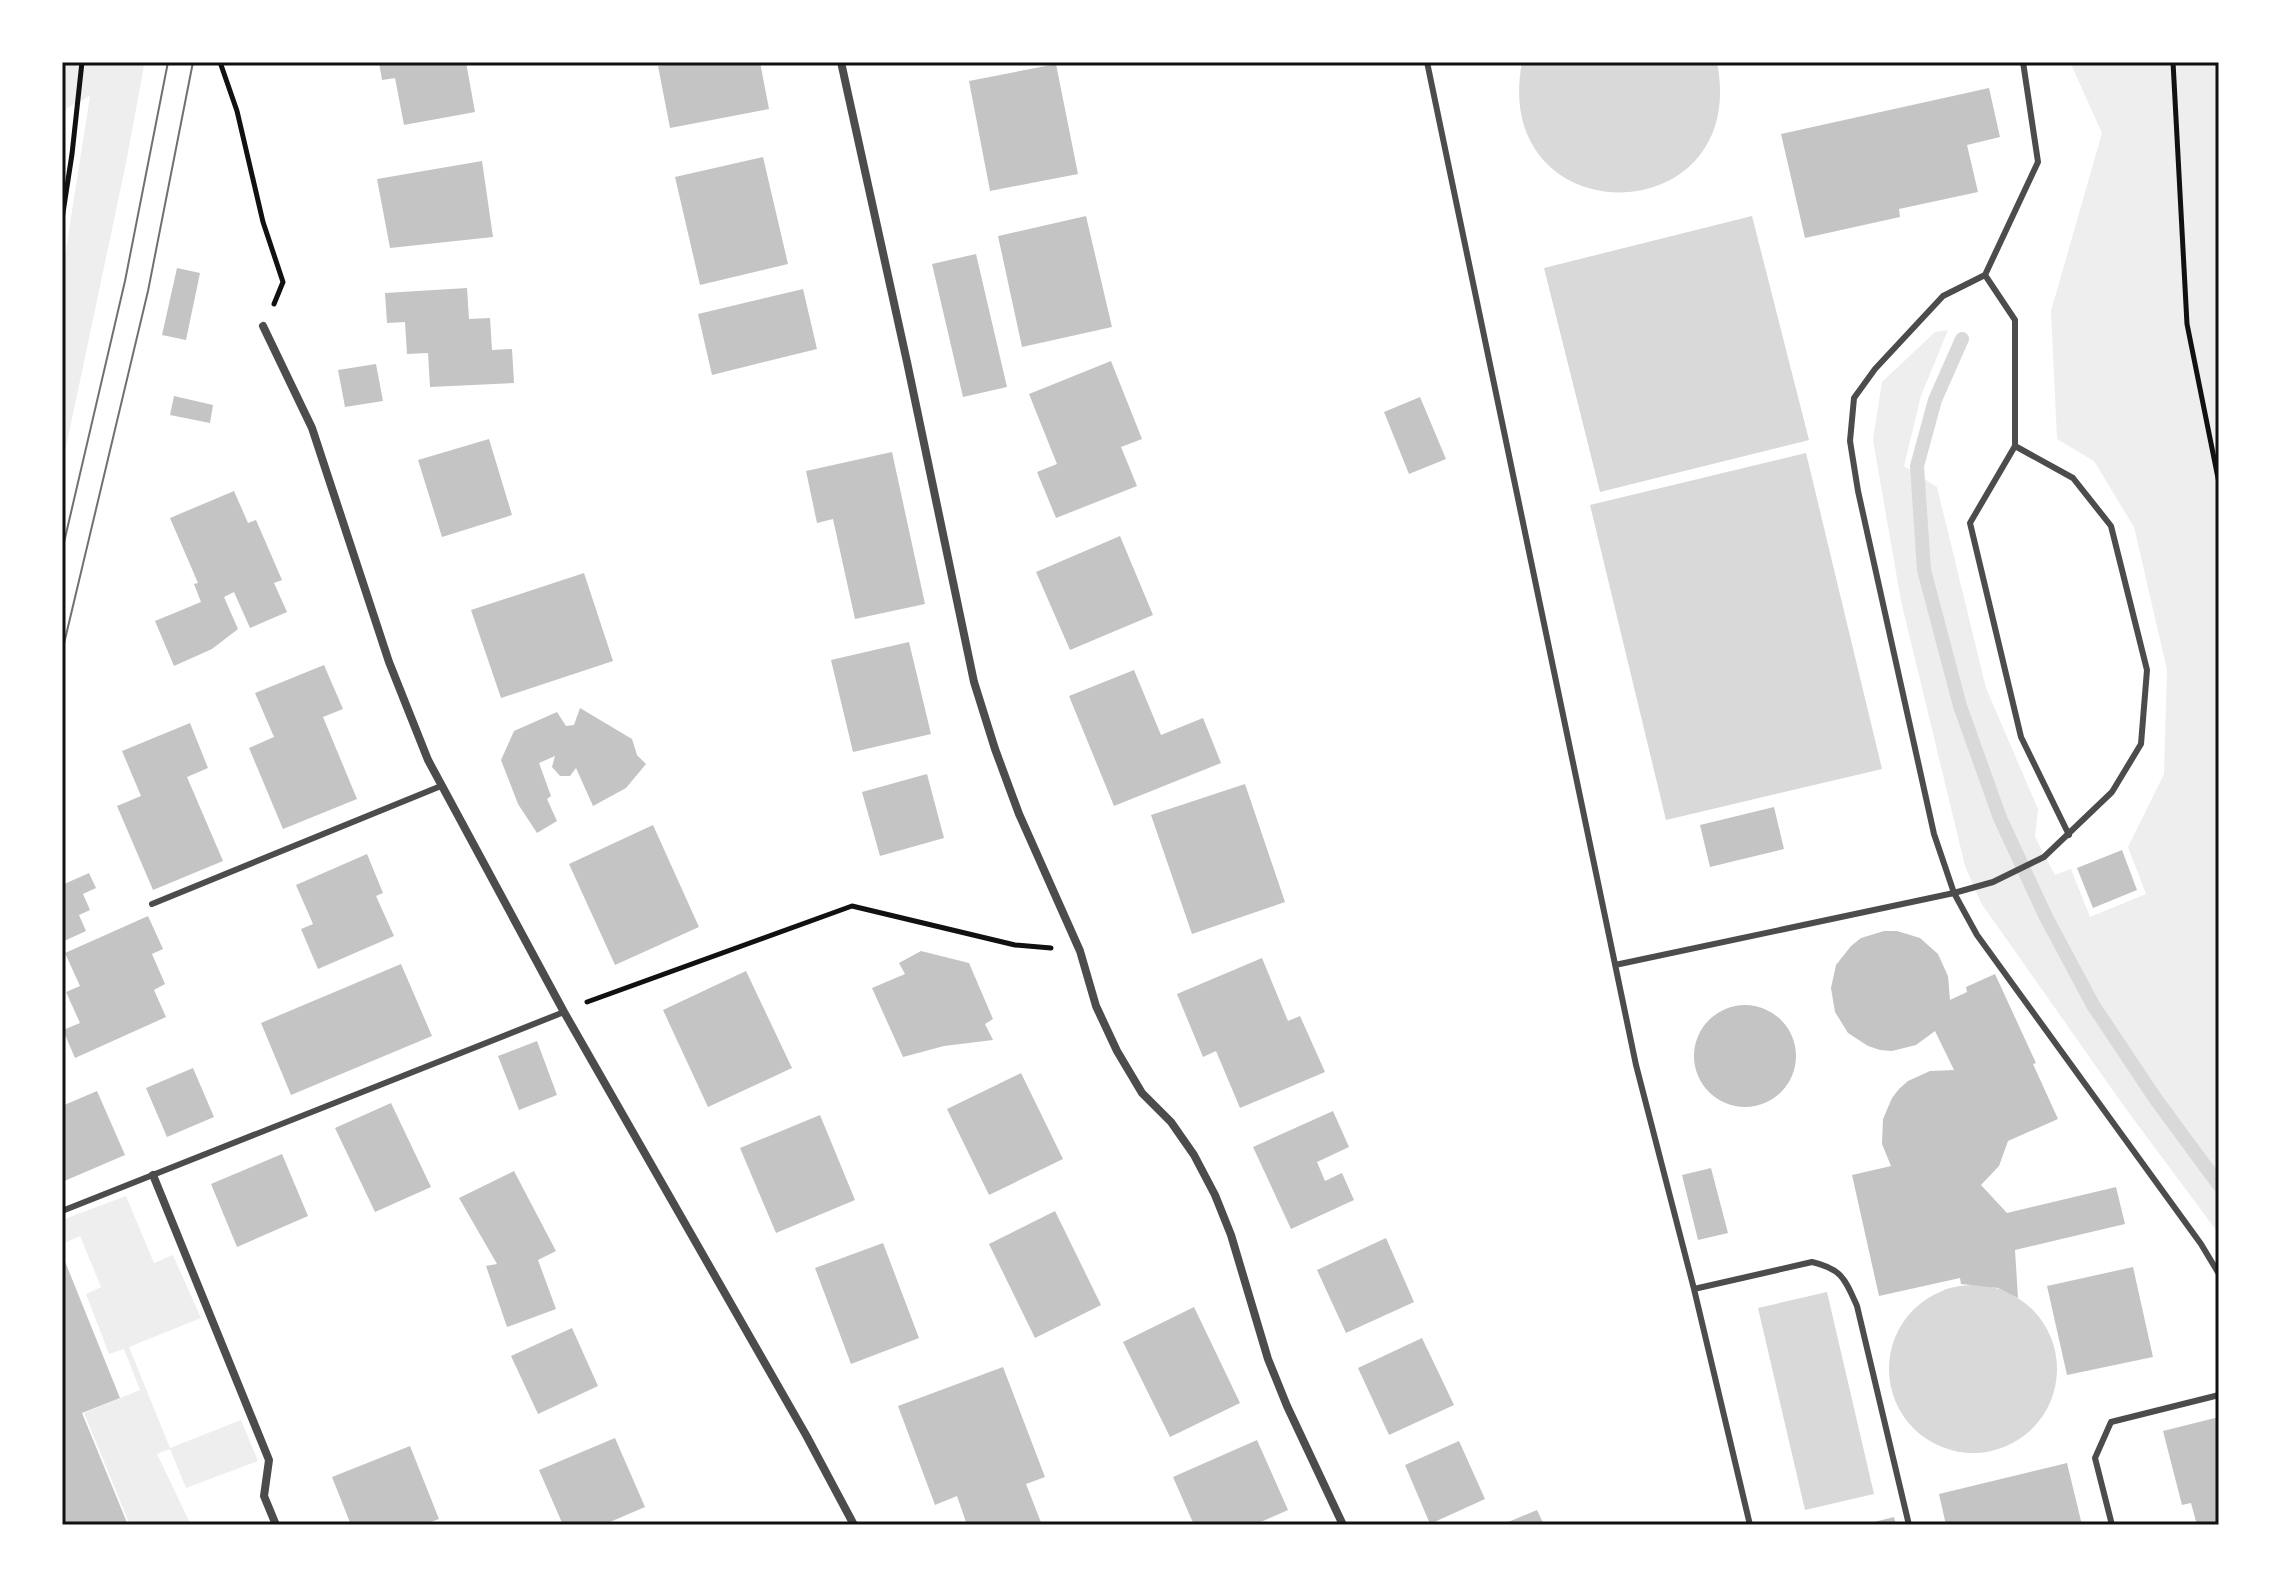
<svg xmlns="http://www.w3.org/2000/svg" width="2281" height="1587" viewBox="0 0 2281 1587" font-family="Jost,sans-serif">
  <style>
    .green { fill: #eee }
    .water { fill: #d9d9d9 }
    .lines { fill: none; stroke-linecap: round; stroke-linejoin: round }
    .stream { stroke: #d9d9d9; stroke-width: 14 }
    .building { fill: #c4c4c4 }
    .path { stroke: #111; stroke-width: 5 }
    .service { stroke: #4c4c4c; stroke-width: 6 }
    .minor { stroke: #4c4c4c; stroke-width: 8 }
    .tram { stroke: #707070; stroke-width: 2 }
    .neatline { fill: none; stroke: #111; stroke-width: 3 }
  </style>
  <rect width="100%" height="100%" fill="#fff"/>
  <path class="green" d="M 62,62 L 150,62 L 144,66 L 126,163 L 62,466 L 62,275 L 90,96 L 67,108 L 62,125 Z
    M 2070,62 L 2219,62 L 2219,1234 L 2126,1109 L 1981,903 L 1965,866 L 1901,601 L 1873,440 L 1882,382 L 1935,332 L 1948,330 L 1921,396 L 1904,466 L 1937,487 L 1986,688 L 2038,809 L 2035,837 L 2055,875 L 2071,869 L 2090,917 L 2146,894 L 2128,847 L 2164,774 L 2167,670 L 2134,527 L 2094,461 L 2057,439 L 2051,311 L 2102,133 Z
    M 126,1196 L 154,1263 L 173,1255 L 201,1318 L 129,1347 L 170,1448 L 241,1420 L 258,1461 L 186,1488 L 170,1449 L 157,1454 L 191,1525 L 130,1525 L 84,1413 L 140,1390 L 124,1349 L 109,1354 L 86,1294 L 101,1287 L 80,1236 L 62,1244 L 62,1220 Z"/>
  <path class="water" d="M 1522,62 L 1717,62 C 1751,235 1489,237 1522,62 Z
    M 1752,216 L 1809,440 L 1600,492 L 1544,268 Z
    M 1806,453 L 1882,769 L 1666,820 L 1590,505 Z
    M1889 1369a84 84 0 1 1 168 0a84 84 0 1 1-168 0Z
    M 1827,1292 L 1874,1494 L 1805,1510 L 1758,1308 Z"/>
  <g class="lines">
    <path class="stream" d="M 1962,339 L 1935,400 L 1917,466 L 1924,570 L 1960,706 L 2000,818 L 2046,917 L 2093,1005 L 2155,1098 L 2219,1185"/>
  </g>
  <path class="building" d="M 379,62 L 466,62 L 475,112 L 404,125 L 395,78 L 382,80 Z
    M 679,62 L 760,62 L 769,109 L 670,128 L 658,66 Z
    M 1056,64 L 1078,174 L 990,191 L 969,81 Z
    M 1989,88 L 2000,137 L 1967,145 L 1978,192 L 1899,209 L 1900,217 L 1805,238 L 1781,134 Z
    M 763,157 L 788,264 L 700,285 L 675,177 Z
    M 482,161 L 493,237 L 390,248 L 377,179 Z
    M 1086,216 L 1112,327 L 1022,347 L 998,236 Z
    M 976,254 L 1007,387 L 963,397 L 932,264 Z
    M 177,268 L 200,273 L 186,340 L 162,335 Z
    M 467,288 L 469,319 L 490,318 L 492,350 L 512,349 L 514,383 L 430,387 L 428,353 L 407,354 L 405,322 L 387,323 L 385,293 Z
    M 803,289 L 817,349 L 712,375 L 698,314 Z
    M 1111,361 L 1142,439 L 1121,447 L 1137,486 L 1056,518 L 1037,472 L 1057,464 L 1029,394 Z
    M 376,364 L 383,401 L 345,407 L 338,370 Z
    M 174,396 L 213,405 L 210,423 L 170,415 Z
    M 1420,397 L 1446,459 L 1409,474 L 1384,412 Z
    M 489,439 L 512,515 L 442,537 L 418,460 Z
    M 892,452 L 925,604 L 855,619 L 833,519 L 817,523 L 806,471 Z
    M 234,491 L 248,523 L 256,520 L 282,580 L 274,583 L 287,612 L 250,628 L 234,592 L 224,597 L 238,629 L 212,649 L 174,666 L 155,621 L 201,602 L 194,584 L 198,583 L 170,518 Z
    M 1120,536 L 1153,615 L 1070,650 L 1036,572 Z
    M 584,573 L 613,661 L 501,698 L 471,610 Z
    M 909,642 L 931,734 L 853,752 L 831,660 Z
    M 324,665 L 343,709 L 323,717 L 357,799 L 283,829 L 249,748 L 274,737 L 255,693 Z
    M 1134,670 L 1161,735 L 1203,718 L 1221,763 L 1114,806 L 1069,696 Z
    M 580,708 L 632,739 L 637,755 L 646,764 L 626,788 L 593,806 L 576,768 L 570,776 L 560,776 L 552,767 L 555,756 L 539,763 L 551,796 L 547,799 L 557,821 L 537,833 L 518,804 L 501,760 L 514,731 L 557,712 L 566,726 L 574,725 Z
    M 190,723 L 208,768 L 187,777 L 223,861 L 153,890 L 117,806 L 141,796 L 122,751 Z
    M 927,774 L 944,838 L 880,856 L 862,792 Z
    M 1245,784 L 1285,902 L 1192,934 L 1151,815 Z
    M 1774,807 L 1784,849 L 1710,867 L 1700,825 Z
    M 653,825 L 699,927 L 615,965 L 569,864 Z
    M 2122,850 L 2137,890 L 2093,908 L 2077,868 Z
    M 367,854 L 383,893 L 376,896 L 394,936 L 318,969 L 301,929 L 313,924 L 296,885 Z
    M 89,873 L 96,888 L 83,894 L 90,910 L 79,915 L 86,931 L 62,942 L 62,904 L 65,903 L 62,885 Z
    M 148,916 L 163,949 L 152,954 L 165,984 L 154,990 L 166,1017 L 75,1058 L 63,1030 L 80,1023 L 66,992 L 80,986 L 65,953 Z
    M 1884,931 L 1897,931 L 1920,938 L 1938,954 L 1948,976 L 1950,1000 L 1967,992 L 1966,987 L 1995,974 L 2036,1063 L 2033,1064 L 2058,1119 L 2008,1141 L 1999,1166 L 1981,1185 L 2007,1213 L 2116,1187 L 2125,1224 L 2015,1250 L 2018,1298 L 1998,1288 L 1961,1284 L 1960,1278 L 1879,1296 L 1852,1175 L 1891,1166 L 1882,1144 L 1883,1119 L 1892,1098 L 1899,1089 L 1908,1081 L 1930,1071 L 1954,1070 L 1935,1031 L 1916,1045 L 1892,1051 L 1880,1050 L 1868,1046 L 1848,1033 L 1835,1012 L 1831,988 L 1836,965 L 1851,946 L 1861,938 Z
    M 921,951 L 969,963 L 993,1019 L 985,1024 L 993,1040 L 944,1046 L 903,1057 L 872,988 L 905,974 L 899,963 Z
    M 1262,958 L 1288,1021 L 1300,1016 L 1325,1072 L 1240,1108 L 1216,1051 L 1203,1057 L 1177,994 Z
    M 401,964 L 432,1036 L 291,1095 L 261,1023 Z
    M 746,971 L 792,1068 L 708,1107 L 663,1010 Z
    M1694 1056a51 51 0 1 1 102 0a51 51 0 1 1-102 0Z
    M 537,1041 L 557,1095 L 519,1110 L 498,1056 Z
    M 193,1068 L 214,1117 L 167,1137 L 146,1088 Z
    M 1021,1073 L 1063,1159 L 989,1195 L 947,1109 Z
    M 97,1091 L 125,1155 L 62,1182 L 62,1106 Z
    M 391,1103 L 431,1187 L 375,1212 L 335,1128 Z
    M 1333,1111 L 1349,1147 L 1317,1162 L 1325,1181 L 1342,1173 L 1354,1200 L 1291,1229 L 1253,1147 Z
    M 820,1115 L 855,1200 L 776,1233 L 740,1148 Z
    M 282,1154 L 308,1216 L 237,1247 L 211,1184 Z
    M 1711,1168 L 1728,1233 L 1698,1240 L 1682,1175 Z
    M 514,1171 L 556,1251 L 538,1260 L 556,1309 L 507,1327 L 486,1266 L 497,1264 L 459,1198 Z
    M 1055,1211 L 1101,1305 L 1035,1338 L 989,1244 Z
    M 1386,1238 L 1414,1302 L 1346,1333 L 1317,1270 Z
    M 883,1243 L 919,1338 L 851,1364 L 815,1268 Z
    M 62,1254 L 120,1398 L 82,1413 L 128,1525 L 62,1525 Z
    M 2133,1267 L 2153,1357 L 2067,1375 L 2047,1286 Z
    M 1194,1307 L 1240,1403 L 1170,1437 L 1123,1342 Z
    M 572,1328 L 598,1386 L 538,1414 L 511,1356 Z
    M 1422,1338 L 1454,1405 L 1389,1435 L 1358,1368 Z
    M 1003,1367 L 1045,1477 L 1026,1484 L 1042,1525 L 967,1525 L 957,1496 L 935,1505 L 898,1406 Z
    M 2219,1417 L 2219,1525 L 2197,1525 L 2191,1503 L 2182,1505 L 2163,1431 Z
    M 615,1438 L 645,1507 L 603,1525 L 563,1525 L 539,1470 Z
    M 1257,1440 L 1288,1510 L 1254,1525 L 1194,1525 L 1173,1477 Z
    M 1459,1441 L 1485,1499 L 1430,1524 L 1405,1465 Z
    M 410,1446 L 439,1519 L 422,1525 L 351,1525 L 332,1477 Z
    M 2067,1463 L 2082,1525 L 1946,1525 L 1939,1494 Z
    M 1537,1510 L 1544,1525 L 1501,1525 Z
    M 1894,1517 L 1896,1525 L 1866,1525 L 1866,1524 Z"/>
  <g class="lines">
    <path class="path" d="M 220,62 L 237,111 L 263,222 L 283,282 L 274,304
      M 2173,62 L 2187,324 L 2219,483
      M 62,219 L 72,154 L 82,62
      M 587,1002 L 852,906 L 1015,945 L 1051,948"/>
    <path class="service" d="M 1427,62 L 1636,1065 L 1694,1289 L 1750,1525
      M 1985,275 L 2015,320 L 2015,446 L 1970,523 L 2021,737 L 2069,835
      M 2015,446 L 2073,478 L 2111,526 L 2147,670 L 2141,744 L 2112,792 L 2044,857 L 1993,882 L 1954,893 L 1977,935 L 2201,1244 L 2219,1274
      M 152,904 L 441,786
      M 1615,965 L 1954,893 L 1934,834 L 1858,491 L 1850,441 L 1854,398 L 1875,369 L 1943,296 L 1985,275 L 2038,162 L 2023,62
      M 62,1211 L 564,1012
      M 1694,1289 L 1812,1262 C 1842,1269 1845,1279 1857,1306 L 1909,1525
      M 2112,1525 L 2095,1458 L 2111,1422 L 2219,1395"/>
    <path class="minor" d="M 841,62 L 907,362 L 974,682 L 995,749 L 1019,814 L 1080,951 L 1096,1006 L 1117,1051 L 1142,1093 L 1171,1122 L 1194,1155 L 1215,1195 L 1231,1235 L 1268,1359 L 1287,1406 L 1343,1525
      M 263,326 L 312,428 L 389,662 L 428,760 L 564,1012 L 806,1435 L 854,1525
      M 153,1175 L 269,1460 L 264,1496 L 276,1525"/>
    <path class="tram" d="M 62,551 L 125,281 L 168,62
      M 62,652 L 148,291 L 193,62"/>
  </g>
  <rect width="2281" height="1587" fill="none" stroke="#ffffff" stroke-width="128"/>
  <rect x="64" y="64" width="2153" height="1459" class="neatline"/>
</svg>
